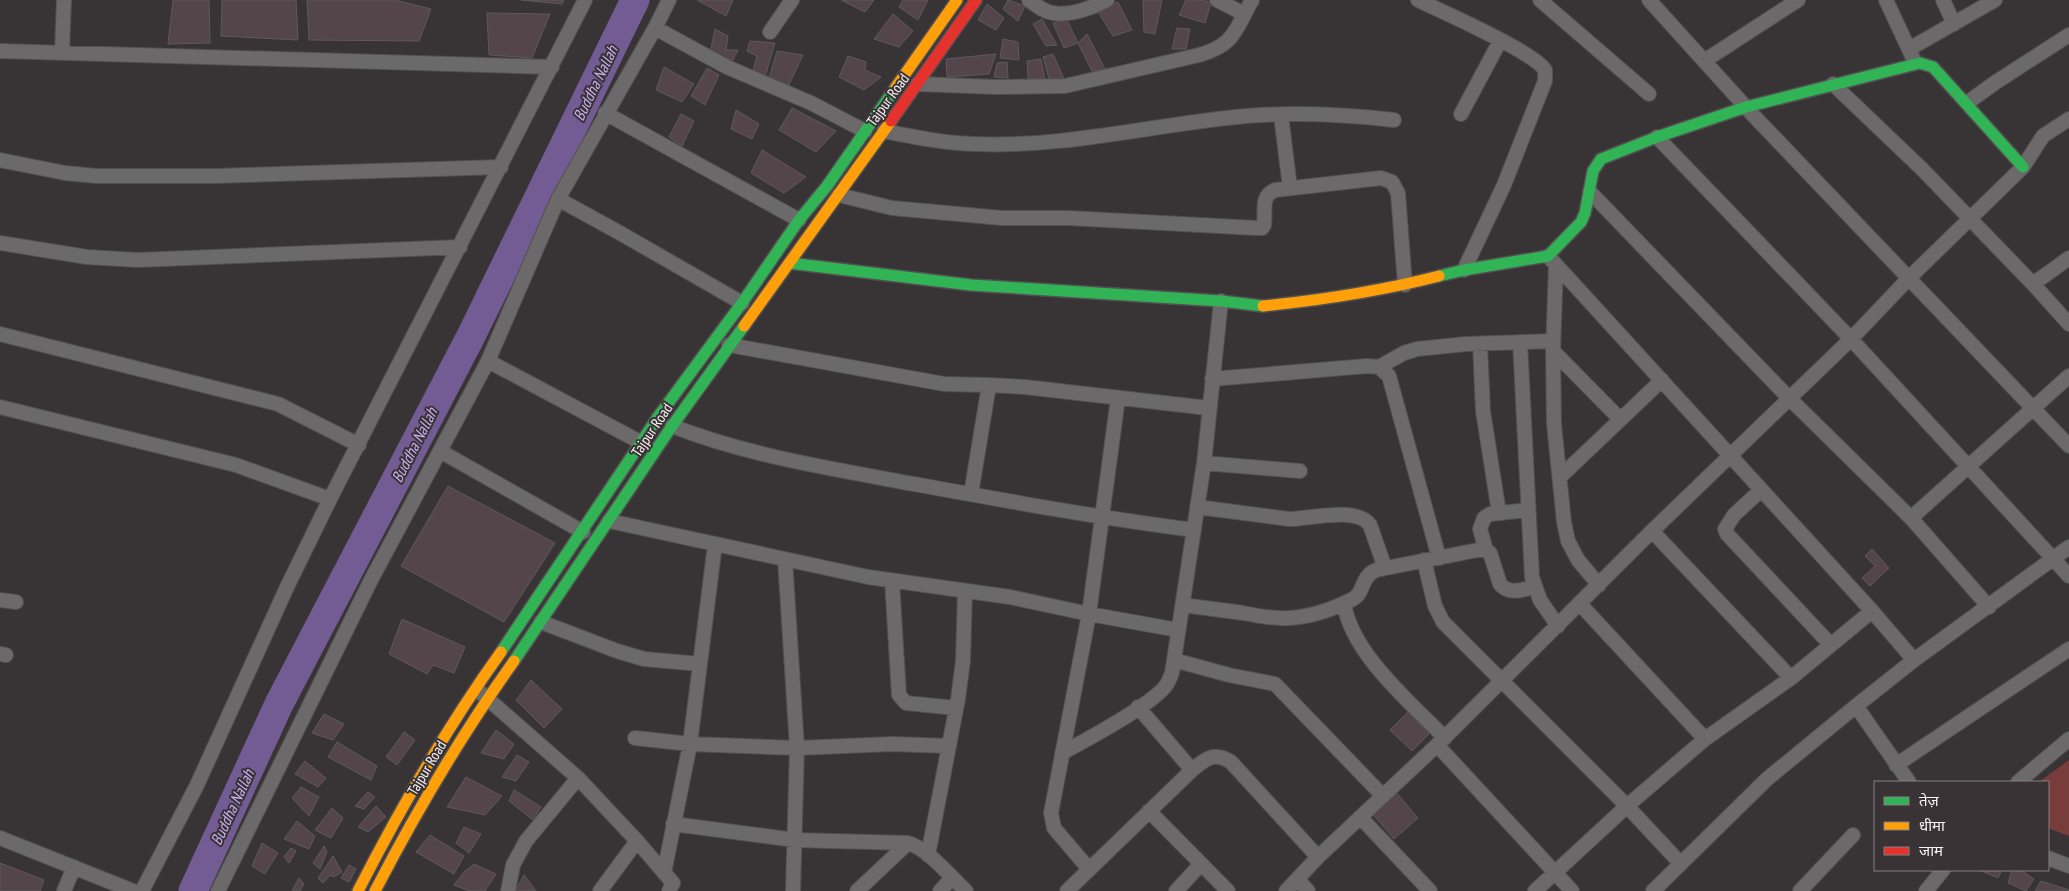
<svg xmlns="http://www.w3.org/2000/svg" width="2069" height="891" viewBox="0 0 2069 891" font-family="'PT Sans Narrow','Noto Sans Devanagari',sans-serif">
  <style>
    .green { fill: #783d3b }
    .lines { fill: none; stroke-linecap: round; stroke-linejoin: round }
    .river { stroke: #735c93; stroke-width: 29 }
    .building { fill: #534549; stroke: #5d5a5b }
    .street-casing { stroke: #535051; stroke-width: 16 }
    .fast-casing { stroke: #535051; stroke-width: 14 }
    .slow-casing { stroke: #535051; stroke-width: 14 }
    .jam-casing { stroke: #535051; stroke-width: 14 }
    .street { stroke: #6c696b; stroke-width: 14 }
    .fast { stroke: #30b455; stroke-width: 11 }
    .slow { stroke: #ff9f0a; stroke-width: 11 }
    .jam { stroke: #e5322d; stroke-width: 11 }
    .labels { text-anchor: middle; stroke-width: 4; stroke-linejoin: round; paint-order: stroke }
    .street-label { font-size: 15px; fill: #f7f2f5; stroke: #393336 }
    .water-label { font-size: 16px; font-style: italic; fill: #cbb0f5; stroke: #393336 }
  </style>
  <rect width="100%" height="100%" fill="#383436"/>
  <path class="green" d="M 2069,760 L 2069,836 L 2048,828 L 2048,782 L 2039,782 Z"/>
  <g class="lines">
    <path class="river" d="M 193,891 L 279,704 L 471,336 L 635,0"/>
  </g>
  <path class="building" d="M 173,0 L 209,0 L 210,43 L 168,44 Z
    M 222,0 L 296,0 L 298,40 L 221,36 Z
    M 307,0 L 395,0 L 431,9 L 419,41 L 309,40 Z
    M 521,0 L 564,0 L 562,4 Z
    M 697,0 L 733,0 L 726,16 Z
    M 841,0 L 874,0 L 865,12 Z
    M 903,0 L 928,0 L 918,20 L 899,7 Z
    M 1008,0 L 1025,6 L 1018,21 L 1003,9 Z
    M 1143,0 L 1162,0 L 1155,34 L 1144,32 Z
    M 1186,0 L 1204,0 L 1211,3 L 1205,23 L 1179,15 Z
    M 1118,2 L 1132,30 L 1113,36 L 1097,10 Z
    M 987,4 L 1004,18 L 996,30 L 978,20 Z
    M 487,13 L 550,14 L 532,58 L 489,55 Z
    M 893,14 L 913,31 L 899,47 L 874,39 Z
    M 1042,19 L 1057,45 L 1046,46 L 1033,24 Z
    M 1067,20 L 1078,43 L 1064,48 L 1053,23 Z
    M 1177,28 L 1190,29 L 1186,49 L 1172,49 Z
    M 715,29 L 728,36 L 726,50 L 738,50 L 733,60 L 710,53 Z
    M 1087,34 L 1105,69 L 1092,71 L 1078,43 Z
    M 1003,39 L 1018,42 L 1019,60 L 1000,58 Z
    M 750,41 L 775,43 L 765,77 L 752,74 L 757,56 L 747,51 Z
    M 777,51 L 803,55 L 789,85 L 769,78 Z
    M 996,54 L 989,74 L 947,77 L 946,59 Z
    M 1053,54 L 1064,79 L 1049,79 L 1043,57 Z
    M 848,56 L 866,62 L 865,70 L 881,77 L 864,90 L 839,77 Z
    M 1041,59 L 1045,80 L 1028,79 L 1027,61 Z
    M 1007,62 L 1008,78 L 994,77 L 997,63 Z
    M 664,67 L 694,84 L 682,102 L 656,90 Z
    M 707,68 L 719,75 L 705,105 L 691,96 Z
    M 792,108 L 836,131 L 816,152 L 779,130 Z
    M 736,110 L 759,124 L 752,139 L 731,129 Z
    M 681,114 L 694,121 L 682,146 L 669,137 Z
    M 762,150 L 806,177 L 784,193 L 751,173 Z
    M 448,486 L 555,543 L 504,622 L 401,566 Z
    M 1872,549 L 1889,568 L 1870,586 L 1862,578 L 1875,566 L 1865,556 Z
    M 402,619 L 465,647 L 454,673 L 433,665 L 427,674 L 389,654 Z
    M 531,680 L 562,709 L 544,728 L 516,700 Z
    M 1408,712 L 1429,734 L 1412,751 L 1390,730 Z
    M 324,714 L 344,724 L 333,740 L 312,733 Z
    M 496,730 L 514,744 L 504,759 L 481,753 Z
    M 404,732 L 415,740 L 397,765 L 386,757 Z
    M 337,742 L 377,766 L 371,780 L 328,757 Z
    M 517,755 L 529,762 L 516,781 L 502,777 Z
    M 305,761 L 326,778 L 318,787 L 295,774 Z
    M 466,777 L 502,796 L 485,815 L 447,807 Z
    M 301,787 L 319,797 L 309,816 L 292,798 Z
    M 514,790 L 541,807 L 533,820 L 509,801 Z
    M 1395,791 L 1418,818 L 1394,839 L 1371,812 Z
    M 368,792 L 375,797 L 364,809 L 355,806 Z
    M 376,806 L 386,817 L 368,832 L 358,827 Z
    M 332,808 L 343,818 L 331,838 L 315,830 Z
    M 297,821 L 315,836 L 309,849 L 284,839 Z
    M 464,827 L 481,834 L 469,853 L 456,843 Z
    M 430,835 L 464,856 L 454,874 L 416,852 Z
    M 262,843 L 278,853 L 265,874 L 252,866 Z
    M 324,846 L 327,852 L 320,869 L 313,863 Z
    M 291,848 L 296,851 L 289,863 L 284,857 Z
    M 333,856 L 342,872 L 334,877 L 330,875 L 323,883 L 318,878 Z
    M 0,863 L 44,880 L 40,891 L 0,891 Z
    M 474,864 L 496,874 L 485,891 L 469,891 L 454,885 L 464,872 Z
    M 349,865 L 356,869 L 349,882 L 341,878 Z
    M 1979,870 L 2002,870 L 1998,878 Z
    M 2012,870 L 2020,870 L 2034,879 L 2026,891 L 2008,883 Z
    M 524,875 L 536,891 L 515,891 Z
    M 299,878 L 304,884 L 300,891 L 292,891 Z
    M 2041,881 L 2069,890 L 2069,891 L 2035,891 Z"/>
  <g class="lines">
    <defs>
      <path id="street" d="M 1029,0 C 1036,5 1044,12 1053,13 C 1070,16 1092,8 1107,0
        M 1217,0 L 1244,14
        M 1418,0 C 1443,12 1534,52 1545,70 L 1545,81 L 1504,185 L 1464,270
        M 1540,0 L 1649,94
        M 1649,0 L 1753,115 L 2069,446
        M 1886,0 L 1913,58
        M 1943,0 L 1954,24
        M 655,28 L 727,67 L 811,103 L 865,131
        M 770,32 L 792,0
        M 1909,49 L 1995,0
        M 0,51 L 552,67
        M 62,52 L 64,0
        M 1704,61 L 1798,0
        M 918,84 L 996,87 L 1065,86 L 1199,55 C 1235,45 1235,30 1252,0
        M 1833,84 L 1923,170 L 2033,284
        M 1967,103 L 1996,82 L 2069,35
        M 605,113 L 799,220
        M 1461,114 L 1500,41
        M 1281,115 L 1290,188
        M 884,131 C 914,137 943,143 974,144 C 1059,148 1143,127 1227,118 C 1282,111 1339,114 1394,120
        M 1657,137 L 1851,339 L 2069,576
        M 0,160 L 65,173 L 96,176 L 215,176 L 501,167
        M 1590,192 L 1789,398 L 1911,518 L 1989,607
        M 839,195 L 892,208 L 1002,218 L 1068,218 L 1257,228 L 1262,228 L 1264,225 C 1266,211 1260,196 1275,190 L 1381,178 L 1392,182 L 1398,193 L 1405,285
        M 558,199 L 620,233 L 742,303
        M 0,243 L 87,257 L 138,260 L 460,247
        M 1548,256 L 1872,611 L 1914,660
        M 2069,258 L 2033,284 L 2069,324
        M 1556,265 L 1553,351 L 1554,424 L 1564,522 L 1568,541 L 1578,560 L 1599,585
        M 0,334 L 278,404 L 359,445
        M 1520,342 L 1532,577 L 1540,600 L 1558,626
        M 1480,344 L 1483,411 L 1499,513
        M 729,345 L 944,384 L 989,385
        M 1553,351 L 1620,419
        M 488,361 L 642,443
        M 1379,367 L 1404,353 L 1417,349 L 1466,344 L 1553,341
        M 1212,379 L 1367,366 L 1379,367 L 1389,376 L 1439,558
        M 0,407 L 236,465 L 330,499
        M 672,426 C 749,456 833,469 914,484 C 1007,501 1100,518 1194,530
        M 440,451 L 583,532
        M 1204,463 L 1300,471
        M 1560,477 L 1662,380
        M 1761,490 L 1734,515 L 1725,529 L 1727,534 L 1831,645
        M 971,494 L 989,385 L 1025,387 L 1208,408
        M 1197,507 L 1289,519 C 1309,519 1357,506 1370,525 L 1385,568
        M 1911,518 L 2069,376
        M 609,521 L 868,577 L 1010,597 L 1089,614 L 1178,630
        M 1652,531 L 1791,678
        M 1486,550 L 1480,529 L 1484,518 L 1490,514 L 1528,510
        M 785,559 L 797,748 L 793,891
        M 1424,560 L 1435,606 L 1443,622 L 1627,806 L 1681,864
        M 892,581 L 899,695 L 906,703 L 956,708
        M 0,600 L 16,602
        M 1344,603 C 1351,653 1410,702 1445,738
        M 1580,604 L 1705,739
        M 1183,605 C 1203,608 1223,610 1243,613 C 1258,616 1274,619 1289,618 C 1309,617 1333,609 1351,600 C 1366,593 1359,578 1376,570 L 1478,550 L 1486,550 L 1490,553 L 1500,584 C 1509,595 1522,590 1534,587
        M 541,622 L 617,651 L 644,659 L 700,664
        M 0,654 L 6,655
        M 1174,660 L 1229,675 L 1275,684 L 1383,796
        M 481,693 L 578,778 L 637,841 L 673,883 L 669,891
        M 1856,706 L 1909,782
        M 1138,707 L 1192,770
        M 635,738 L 690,744 L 797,748 L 892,744 L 949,746
        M 1437,745 L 1572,891
        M 1062,753 C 1086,740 1154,704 1167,684 C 1169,681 1170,677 1172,673 L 1204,463 L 1221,301
        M 1896,765 L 2069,649
        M 2018,782 L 2069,739
        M 1149,811 L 1228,891
        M 1361,818 L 1430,891
        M 673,824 L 795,840 L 908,843 C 927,848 951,877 966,891
        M 0,838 L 133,891
        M 928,855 L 958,699 L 963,661 L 965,591
        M 2048,858 L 2069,866
        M 1089,869 L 1054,828 L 1051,813 L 1089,614 L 1118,398
        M 664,873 L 690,744 L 715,544
        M 1298,880 L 1308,891
        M 64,891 L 74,867
        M 142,891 L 197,785 L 287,587 L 330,499 L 585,0
        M 218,891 L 371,580 L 488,361 L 558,199 L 655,28 L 669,0
        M 508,891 L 513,865 L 526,841 L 578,778
        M 600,891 L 637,841
        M 857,891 L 908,843
        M 940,891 L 952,878
        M 1067,891 L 1192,770 C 1206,759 1213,751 1231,762 L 1318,857
        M 1176,891 L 1201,864
        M 1286,891 L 1318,857 L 1437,745 L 1652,531 L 1851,339 L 1910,277 L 2023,167 L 2043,136 L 2069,119
        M 1535,891 L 1627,806 L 1705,739 L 1791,678 L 1872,611
        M 1653,891 L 1767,779 L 1856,706 L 1914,660 L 2069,547
        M 1800,891 L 1853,835
        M 1926,891 L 1943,870"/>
      <path id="fast" d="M 789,263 L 971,285 L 1221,301 L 1263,306
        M 1439,276 L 1464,270 L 1548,256 L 1581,222 L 1585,213 L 1593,171 L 1601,159 L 1657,137 L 1746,107 L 1920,63 L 1933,67 L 2023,167
        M 501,652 L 658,417 L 742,303 L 799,220 L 827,186 L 896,87
        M 514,661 L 672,426 L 744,326"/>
      <path id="slow" d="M 896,87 L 957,0
        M 1263,306 C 1322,300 1381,291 1439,276
        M 744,326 L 891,121
        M 358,891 C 400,809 447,727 501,652
        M 375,891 C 416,812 462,734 514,661"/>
      <path id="jam" d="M 891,121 L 976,0"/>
    </defs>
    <use href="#street" class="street-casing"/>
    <use href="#fast" class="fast-casing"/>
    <use href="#slow" class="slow-casing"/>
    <use href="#jam" class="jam-casing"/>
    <use href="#street" class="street"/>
    <use href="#fast" class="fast"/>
    <use href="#slow" class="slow"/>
    <use href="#jam" class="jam"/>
  </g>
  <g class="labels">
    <g class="street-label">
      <text transform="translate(888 100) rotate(-54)" y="5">Tajpur Road</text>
      <text transform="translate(652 430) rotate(-56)" y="5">Tajpur Road</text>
      <text transform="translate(427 768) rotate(-59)" y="5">Tajpur Road</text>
    </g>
    <g class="water-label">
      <text transform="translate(595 83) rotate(-64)" y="6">Buddha Nallah</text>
      <text transform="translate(414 445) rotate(-63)" y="6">Buddha Nallah</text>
      <text transform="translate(232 807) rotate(-65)" y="6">Buddha Nallah</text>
    </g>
  </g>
  <rect x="1874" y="781" width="175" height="90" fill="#393336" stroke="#857f82"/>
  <rect x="1884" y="797" width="25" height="8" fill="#30b455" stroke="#857f82"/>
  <text x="1919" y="806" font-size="15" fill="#f7f2f5">तेज़</text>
  <rect x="1884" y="822" width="25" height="8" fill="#ff9f0a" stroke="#857f82"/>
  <text x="1919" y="831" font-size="15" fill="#f7f2f5">धीमा</text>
  <rect x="1884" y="847" width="25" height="8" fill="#e5322d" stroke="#857f82"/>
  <text x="1919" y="856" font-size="15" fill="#f7f2f5">जाम</text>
</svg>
